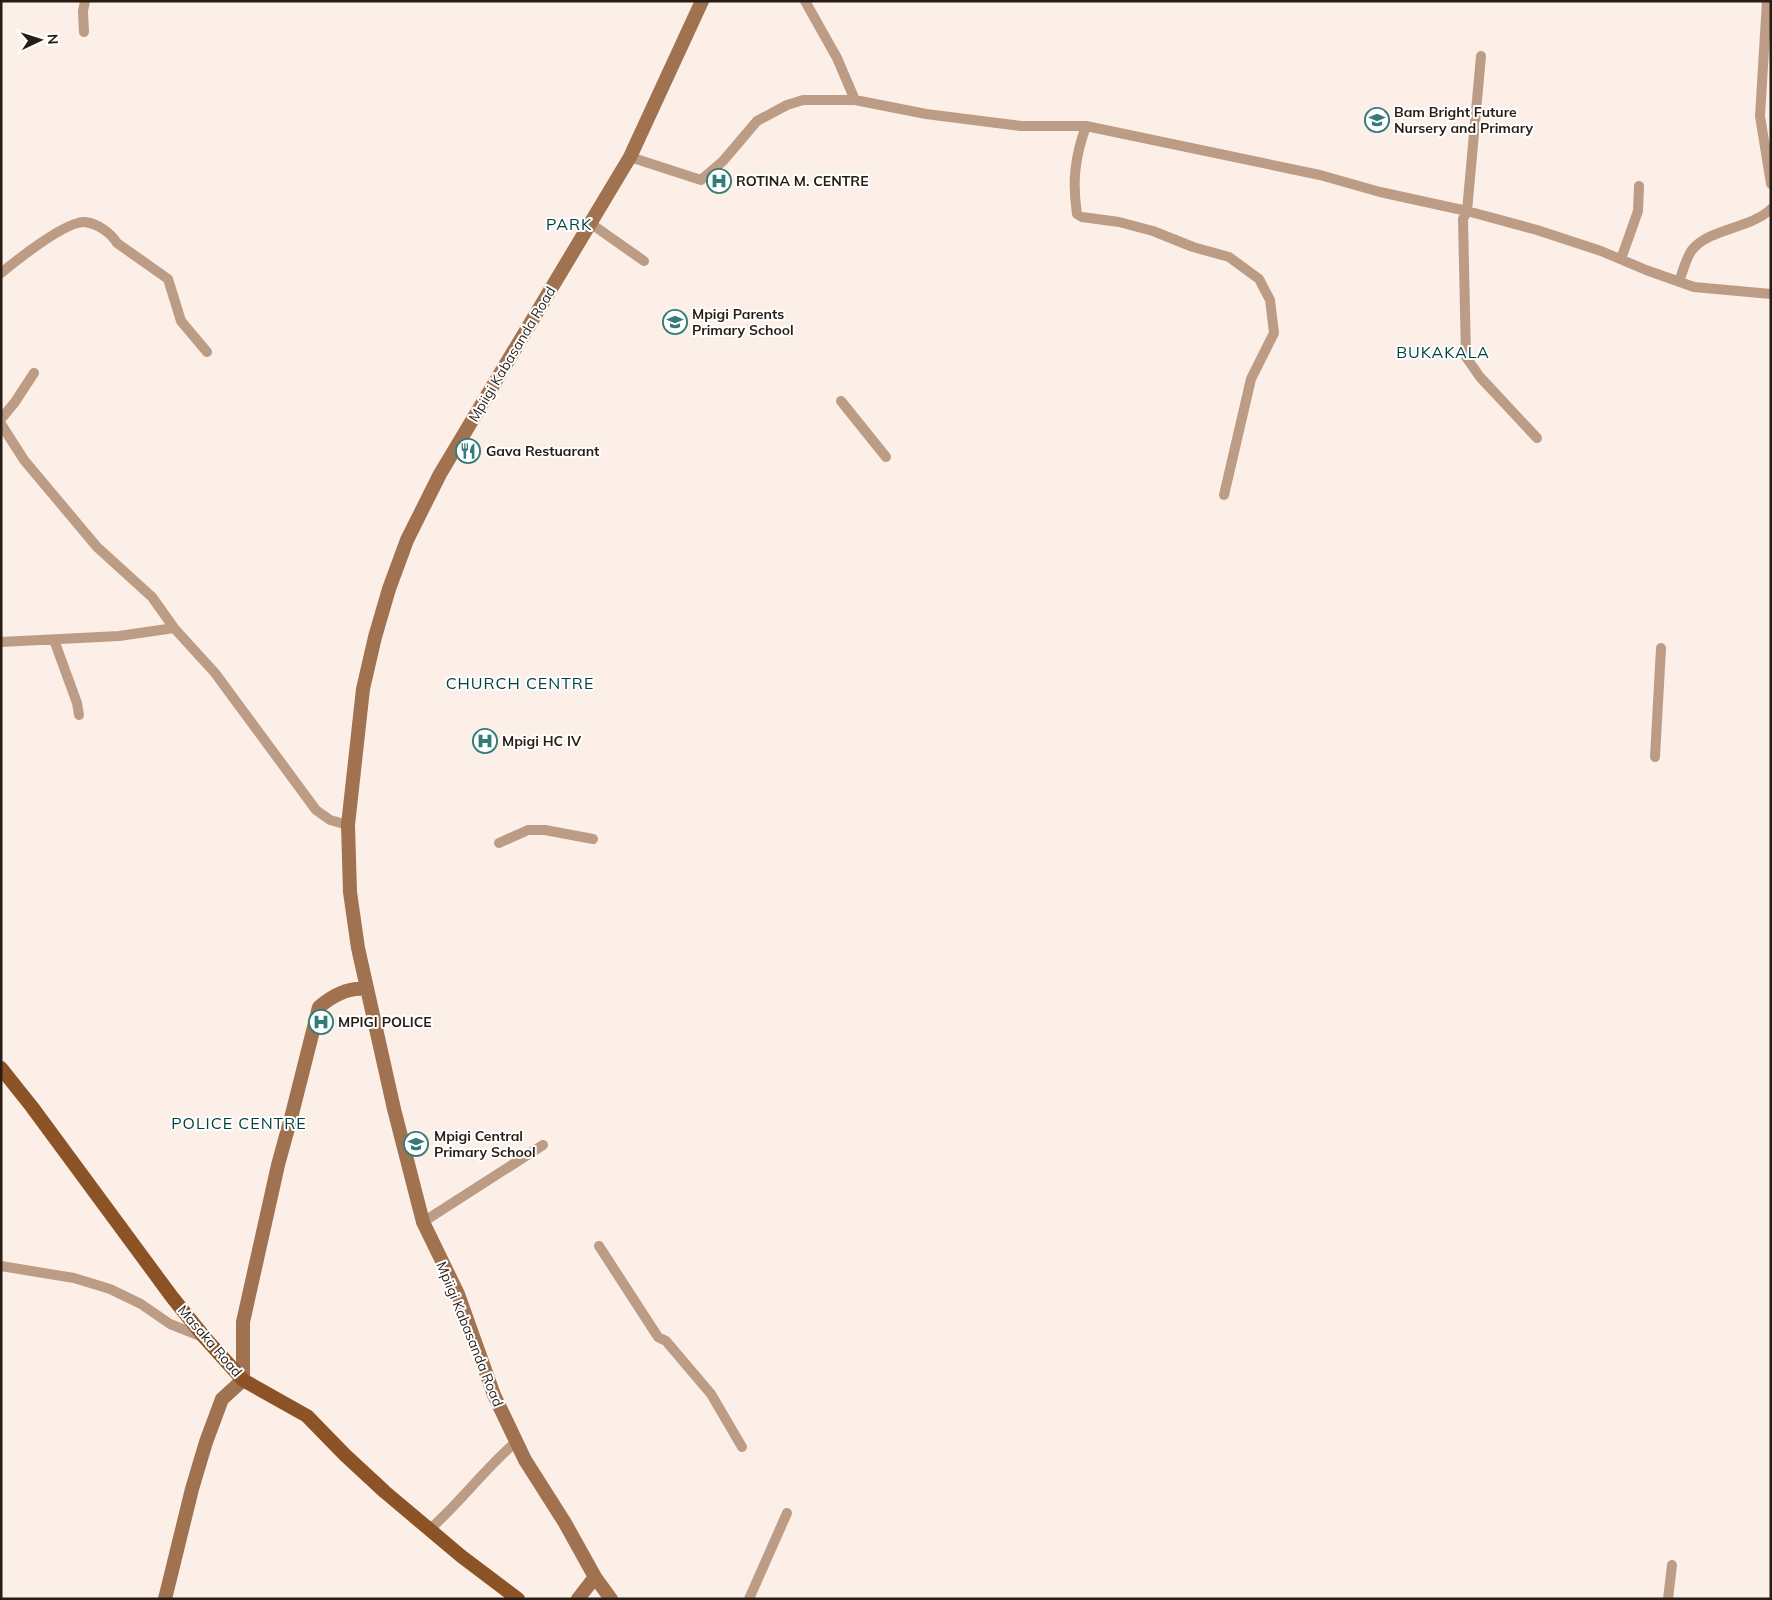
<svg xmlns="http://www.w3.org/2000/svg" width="1772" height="1600" viewBox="0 0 1772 1600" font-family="Mulish,sans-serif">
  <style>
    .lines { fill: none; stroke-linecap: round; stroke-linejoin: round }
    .minor { stroke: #bd9c85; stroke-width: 10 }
    .secondary { stroke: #a17250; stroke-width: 14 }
    .primary { stroke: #8c5426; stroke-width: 14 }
    .labels { text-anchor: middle; stroke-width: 4; stroke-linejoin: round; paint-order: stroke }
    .poi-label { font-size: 14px; font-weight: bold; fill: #281d14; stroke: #fff; text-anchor: start }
    .street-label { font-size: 14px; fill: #281d14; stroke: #fff }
    .quarter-label { font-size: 16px; letter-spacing: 1px; fill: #004241; stroke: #fff }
  </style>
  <rect width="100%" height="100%" fill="#fcefe7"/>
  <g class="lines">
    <path class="minor" d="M 805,1 L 837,58 L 855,100
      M 1767,1 L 1760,116 L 1771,184
      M 84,32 L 83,11 L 85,1
      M 1481,56 L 1467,211 L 1463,219 L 1466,357 L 1480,377 L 1537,438
      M 1086,126 C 1075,157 1072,181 1077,214 L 1082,217 L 1119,222 L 1153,231 L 1193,247 L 1229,257 L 1259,279 L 1270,300 L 1274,333 L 1251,379 L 1224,495
      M 630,157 L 701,180 L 723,161 L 757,121 L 787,105 L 803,100 L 855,100 L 926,114 L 1021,126 L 1086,126 L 1320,175 L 1380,192 L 1467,211 L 1537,230 L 1601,251 L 1646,270 L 1694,287 L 1771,294
      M 590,223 L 644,261
      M 1621,259 L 1638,211 L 1639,186
      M 1,273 C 17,260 65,221 85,222 C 98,224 110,232 117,243 L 168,279 L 181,321 L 207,352
      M 1679,282 C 1682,273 1687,256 1692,250 C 1710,228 1750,229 1771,209
      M 841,401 L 886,457
      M 1,419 L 15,402 L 34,373
      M 1,424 L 24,460 L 97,547 L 152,597 L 174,628 L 215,673 L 316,810 L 330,820 L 348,825
      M 54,640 L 77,703 L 79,715
      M 1,642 L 119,636 L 174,628
      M 1655,757 L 1661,648
      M 499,843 L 528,830 L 545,830 L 593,839
      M 423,1222 L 543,1145
      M 599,1246 L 658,1337 L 666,1341 L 711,1394 L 742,1447
      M 1,1266 L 74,1278 L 110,1289 L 141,1304 L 170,1324 L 203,1337
      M 430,1529 C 461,1502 485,1468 517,1441
      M 749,1599 L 787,1513
      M 1668,1599 L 1672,1565"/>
    <path class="secondary" d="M 165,1599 L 192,1489 L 206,1442 L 222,1399 L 243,1380 L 243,1322 L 278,1165 L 292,1114 L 319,1007 C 332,996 349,987 366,989
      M 578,1599 L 595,1577
      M 611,1599 L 595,1577 L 565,1523 L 525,1460 L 494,1395 L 458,1294 L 423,1222 L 394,1109 L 358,948 L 350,892 L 348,825 L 363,689 L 375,637 L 389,589 L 407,540 L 440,474 L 630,157 L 702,1"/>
    <path class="primary" d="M 1,1068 L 32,1107 L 172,1297 L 205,1338 L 243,1380 L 307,1416 L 345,1455 L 385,1492 L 461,1556 L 518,1599"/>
  </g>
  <defs>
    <symbol id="school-ring" viewBox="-11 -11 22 22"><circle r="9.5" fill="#fff" stroke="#327b79" stroke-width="1.5"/><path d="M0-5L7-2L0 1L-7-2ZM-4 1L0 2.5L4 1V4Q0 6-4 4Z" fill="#327b79"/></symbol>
    <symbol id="hospital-ring" viewBox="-11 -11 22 22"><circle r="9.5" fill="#fff" stroke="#327b79" stroke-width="1.5"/><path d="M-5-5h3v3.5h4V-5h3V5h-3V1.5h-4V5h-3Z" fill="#327b79"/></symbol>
    <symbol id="restaurant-ring" viewBox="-11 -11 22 22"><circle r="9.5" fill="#fff" stroke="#327b79" stroke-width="1.5"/><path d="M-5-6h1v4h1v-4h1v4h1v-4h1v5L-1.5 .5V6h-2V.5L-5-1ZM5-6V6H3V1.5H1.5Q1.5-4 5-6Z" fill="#327b79"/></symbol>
  </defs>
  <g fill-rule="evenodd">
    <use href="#school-ring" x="1363" y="106" width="28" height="28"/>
    <use href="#hospital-ring" x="705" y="167" width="28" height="28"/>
    <use href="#school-ring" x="661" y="308" width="28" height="28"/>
    <use href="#restaurant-ring" x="454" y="437" width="28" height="28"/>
    <use href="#hospital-ring" x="471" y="727" width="28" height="28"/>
    <use href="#hospital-ring" x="307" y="1008" width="28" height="28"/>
    <use href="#school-ring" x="402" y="1130" width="28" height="28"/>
  </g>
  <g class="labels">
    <g class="poi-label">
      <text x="1394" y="117">Bam Bright Future<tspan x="1394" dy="16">Nursery and Primary</tspan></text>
      <text x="736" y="186">ROTINA M. CENTRE</text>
      <text x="692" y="319">Mpigi Parents<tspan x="692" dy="16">Primary School</tspan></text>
      <text x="486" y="456">Gava Restuarant</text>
      <text x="502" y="746">Mpigi HC IV</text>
      <text x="338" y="1027">MPIGI POLICE</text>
      <text x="434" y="1141">Mpigi Central<tspan x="434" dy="16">Primary School</tspan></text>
    </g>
    <g class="street-label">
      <text transform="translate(512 354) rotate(-59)" y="5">Mpiigi Kabasanda Road</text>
      <text transform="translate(470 1334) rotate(68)" y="5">Mpiigi Kabasanda Road</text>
      <text transform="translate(210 1341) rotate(49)" y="5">Masaka Road</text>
    </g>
    <g class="quarter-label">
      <text x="569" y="230">PARK</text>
      <text x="1443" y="358">BUKAKALA</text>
      <text x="520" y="689">CHURCH CENTRE</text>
      <text x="239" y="1129">POLICE CENTRE</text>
    </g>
  </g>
  <rect width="1772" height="1600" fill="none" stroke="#281d14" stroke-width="5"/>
  <g transform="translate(40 40) rotate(86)" stroke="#ffffff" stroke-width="4" paint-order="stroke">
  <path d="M0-4L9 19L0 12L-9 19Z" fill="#281d14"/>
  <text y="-8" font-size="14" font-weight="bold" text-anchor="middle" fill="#281d14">N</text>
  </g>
</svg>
